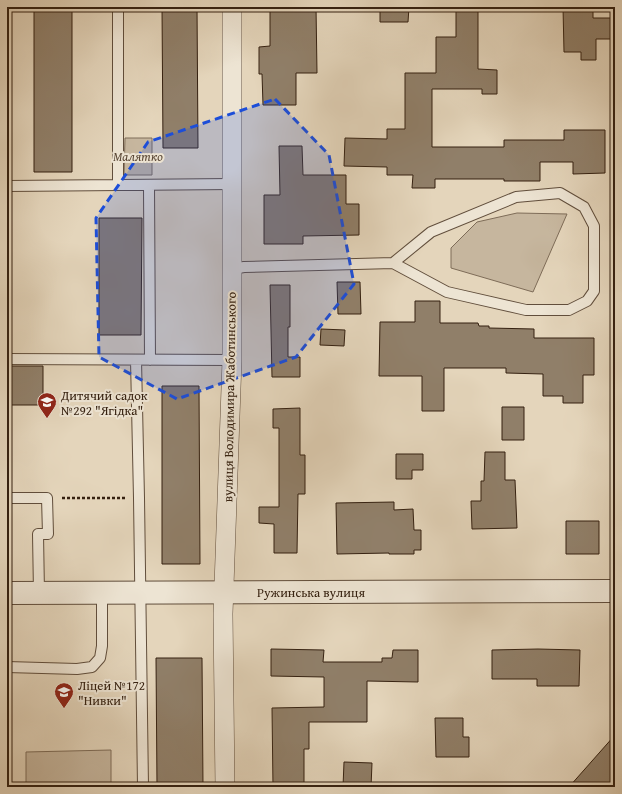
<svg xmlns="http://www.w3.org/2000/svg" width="622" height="794" viewBox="0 0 622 794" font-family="'Gentium Book Plus',serif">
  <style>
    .green { fill: #c6b69e; stroke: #7e6c58 }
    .building { fill: #907f69; stroke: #352111 }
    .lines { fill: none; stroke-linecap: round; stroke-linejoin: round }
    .service-casing { stroke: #614e3c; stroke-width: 12 }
    .minor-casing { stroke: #614e3c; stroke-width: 20 }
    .tertiary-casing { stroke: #614e3c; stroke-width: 24 }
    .path { stroke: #352111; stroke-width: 2.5; stroke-dasharray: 3 2; stroke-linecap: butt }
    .service { stroke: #ede4d3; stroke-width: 10 }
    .minor { stroke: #ede4d3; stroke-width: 19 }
    .tertiary { stroke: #ede4d3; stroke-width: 22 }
    .marked { fill: #1d4ed8; fill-opacity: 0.2; stroke: #1d4ed8; stroke-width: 3; stroke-dasharray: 8 5; stroke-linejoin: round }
    .labels { text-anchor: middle; stroke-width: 4; stroke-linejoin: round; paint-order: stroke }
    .park-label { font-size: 13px; font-style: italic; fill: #594634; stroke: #ede4d3 }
    .poi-label { font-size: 13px; fill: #352111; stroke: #ede4d3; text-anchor: start }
    .street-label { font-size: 13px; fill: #352111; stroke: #ede4d3 }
  </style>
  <rect width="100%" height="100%" fill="#e4d5bb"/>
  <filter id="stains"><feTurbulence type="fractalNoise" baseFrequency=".005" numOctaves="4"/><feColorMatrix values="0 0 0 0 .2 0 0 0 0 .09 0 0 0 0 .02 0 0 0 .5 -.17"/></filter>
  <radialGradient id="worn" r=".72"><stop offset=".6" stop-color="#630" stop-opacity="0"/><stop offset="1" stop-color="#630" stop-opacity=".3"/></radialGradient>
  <path class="green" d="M 125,138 L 152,138 L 152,175 L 124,175 Z
    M 517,213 L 567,214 L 533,292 L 451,268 L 451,248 L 477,222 Z
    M 111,750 L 111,787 L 26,787 L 26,752 Z"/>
  <path class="building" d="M 34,7 L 72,7 L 72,172 L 34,172 Z
    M 162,7 L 197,7 L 198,148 L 163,148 Z
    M 270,7 L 316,7 L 317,73 L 296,73 L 296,105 L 263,105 L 262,74 L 259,74 L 259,47 L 270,46 Z
    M 380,7 L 409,7 L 408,22 L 380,22 Z
    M 563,7 L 593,7 L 593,18 L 615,18 L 615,39 L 596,39 L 596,60 L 581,60 L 581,52 L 564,52 Z
    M 456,8 L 478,8 L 478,69 L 497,70 L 497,94 L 482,94 L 482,89 L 432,89 L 432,147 L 504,147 L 504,140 L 564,140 L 564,130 L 605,130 L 605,173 L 573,174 L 573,162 L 540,162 L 540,181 L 504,181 L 504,179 L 435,179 L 435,188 L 412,188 L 413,175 L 387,175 L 387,167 L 344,166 L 345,138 L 387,139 L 387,129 L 405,129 L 405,73 L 436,73 L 436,37 L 456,37 Z
    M 279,146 L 302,146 L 303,175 L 346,175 L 346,204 L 359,204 L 359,235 L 303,236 L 303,244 L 264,244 L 264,195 L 280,195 Z
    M 99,218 L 142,218 L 141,335 L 99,335 Z
    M 337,282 L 360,282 L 361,314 L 338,314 Z
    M 270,285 L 290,285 L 290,327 L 288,327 L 288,357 L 300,357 L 300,377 L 272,377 Z
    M 415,301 L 440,301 L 440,323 L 478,323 L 479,326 L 489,326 L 489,328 L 534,329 L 534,338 L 594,338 L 594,375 L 583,375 L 583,403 L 563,403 L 563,396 L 543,396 L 543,374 L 506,373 L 506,368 L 444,368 L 444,411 L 422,411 L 422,376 L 379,376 L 380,322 L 415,322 Z
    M 321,329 L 345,330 L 344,346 L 320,345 Z
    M 7,366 L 43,366 L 43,405 L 7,405 Z
    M 162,386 L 199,386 L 200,564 L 162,564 Z
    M 502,407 L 524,407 L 524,440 L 502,440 Z
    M 300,408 L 300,455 L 305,455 L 305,494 L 298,494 L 297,553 L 274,553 L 274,524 L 259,523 L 259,507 L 279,507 L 279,428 L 273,428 L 273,409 Z
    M 485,452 L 505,452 L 505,480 L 515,480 L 517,528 L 472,529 L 471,501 L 481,501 L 481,481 L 484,481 Z
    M 396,454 L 423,454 L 423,470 L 412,470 L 412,479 L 396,479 Z
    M 394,502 L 394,510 L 413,509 L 414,530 L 421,530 L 421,550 L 414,550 L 414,554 L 389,554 L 389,553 L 337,554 L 336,503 Z
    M 566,521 L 599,521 L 599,554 L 566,554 Z
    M 271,649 L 324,650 L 323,662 L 382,662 L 382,658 L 392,658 L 393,650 L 418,650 L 418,682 L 367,681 L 367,722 L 309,722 L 309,749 L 304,749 L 304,787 L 273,787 L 272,708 L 324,707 L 324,677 L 271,676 Z
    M 538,649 L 580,650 L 579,686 L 537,686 L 537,679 L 492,679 L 492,650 Z
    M 156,658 L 202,658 L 203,787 L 157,787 Z
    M 435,718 L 463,718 L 463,737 L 469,737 L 469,757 L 436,757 Z
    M 615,735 L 615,787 L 569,787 Z
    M 344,762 L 372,763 L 371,787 L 343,787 Z"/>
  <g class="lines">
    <defs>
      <path id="service" d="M 118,7 L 118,185
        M 149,185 L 150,360
        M 7,186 L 233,184
        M 232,269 L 244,267 L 393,263 L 447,292 L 526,310 L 569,310 L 587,301 L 594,291 L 594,226 L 584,207 L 560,193 L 516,197 L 431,232 L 393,263
        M 7,359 L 232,360
        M 136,360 L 139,498 L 143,787
        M 7,498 L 47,498 L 48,534 L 38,534 L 39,593
        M 7,667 L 77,669 L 92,667 L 100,658 L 102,646 L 102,593"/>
      <path id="minor" d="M 225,787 L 223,614 L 232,360 L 232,7"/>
      <path id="tertiary" d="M 7,593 L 615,591"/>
    </defs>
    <use href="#service" class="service-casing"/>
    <use href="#minor" class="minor-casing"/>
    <use href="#tertiary" class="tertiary-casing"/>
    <path class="path" d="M 7,147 L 7,173
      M 62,498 L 125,498"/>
    <use href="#service" class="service"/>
    <use href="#minor" class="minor"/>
    <use href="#tertiary" class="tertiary"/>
  </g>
  <path class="marked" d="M 275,99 L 329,155 L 354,284 L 296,357 L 177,399 L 99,357 L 96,218 L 148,142 Z"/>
  <defs>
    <symbol id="school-pin" viewBox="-11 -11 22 30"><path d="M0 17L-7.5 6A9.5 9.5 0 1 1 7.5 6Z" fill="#8f2418" stroke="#ede4d3"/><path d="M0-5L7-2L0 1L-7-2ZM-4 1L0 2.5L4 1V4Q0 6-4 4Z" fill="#fff"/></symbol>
  </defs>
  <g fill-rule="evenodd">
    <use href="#school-pin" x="36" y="391" width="22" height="30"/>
    <use href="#school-pin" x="53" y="681" width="22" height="30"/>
  </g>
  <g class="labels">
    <g class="park-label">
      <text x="138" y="161">Малятко</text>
    </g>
    <g class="poi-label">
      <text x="61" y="400">Дитячий садок<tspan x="61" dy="15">№292 "Ягідка"</tspan></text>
      <text x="78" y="690">Ліцей №172<tspan x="78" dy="15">"Нивки"</tspan></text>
    </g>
    <g class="street-label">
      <text transform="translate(229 397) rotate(-89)" y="5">вулиця Володимира Жаботинського</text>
      <text x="311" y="597">Ружинська вулиця</text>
    </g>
  </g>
  <rect width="622" height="794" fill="none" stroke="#e4d5bb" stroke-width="24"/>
  <rect x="8" y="8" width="606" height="778" fill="none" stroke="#352111" stroke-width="2"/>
  <rect x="12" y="12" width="598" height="770" fill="none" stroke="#352111"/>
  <rect width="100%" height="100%" filter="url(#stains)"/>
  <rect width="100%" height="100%" fill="url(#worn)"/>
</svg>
